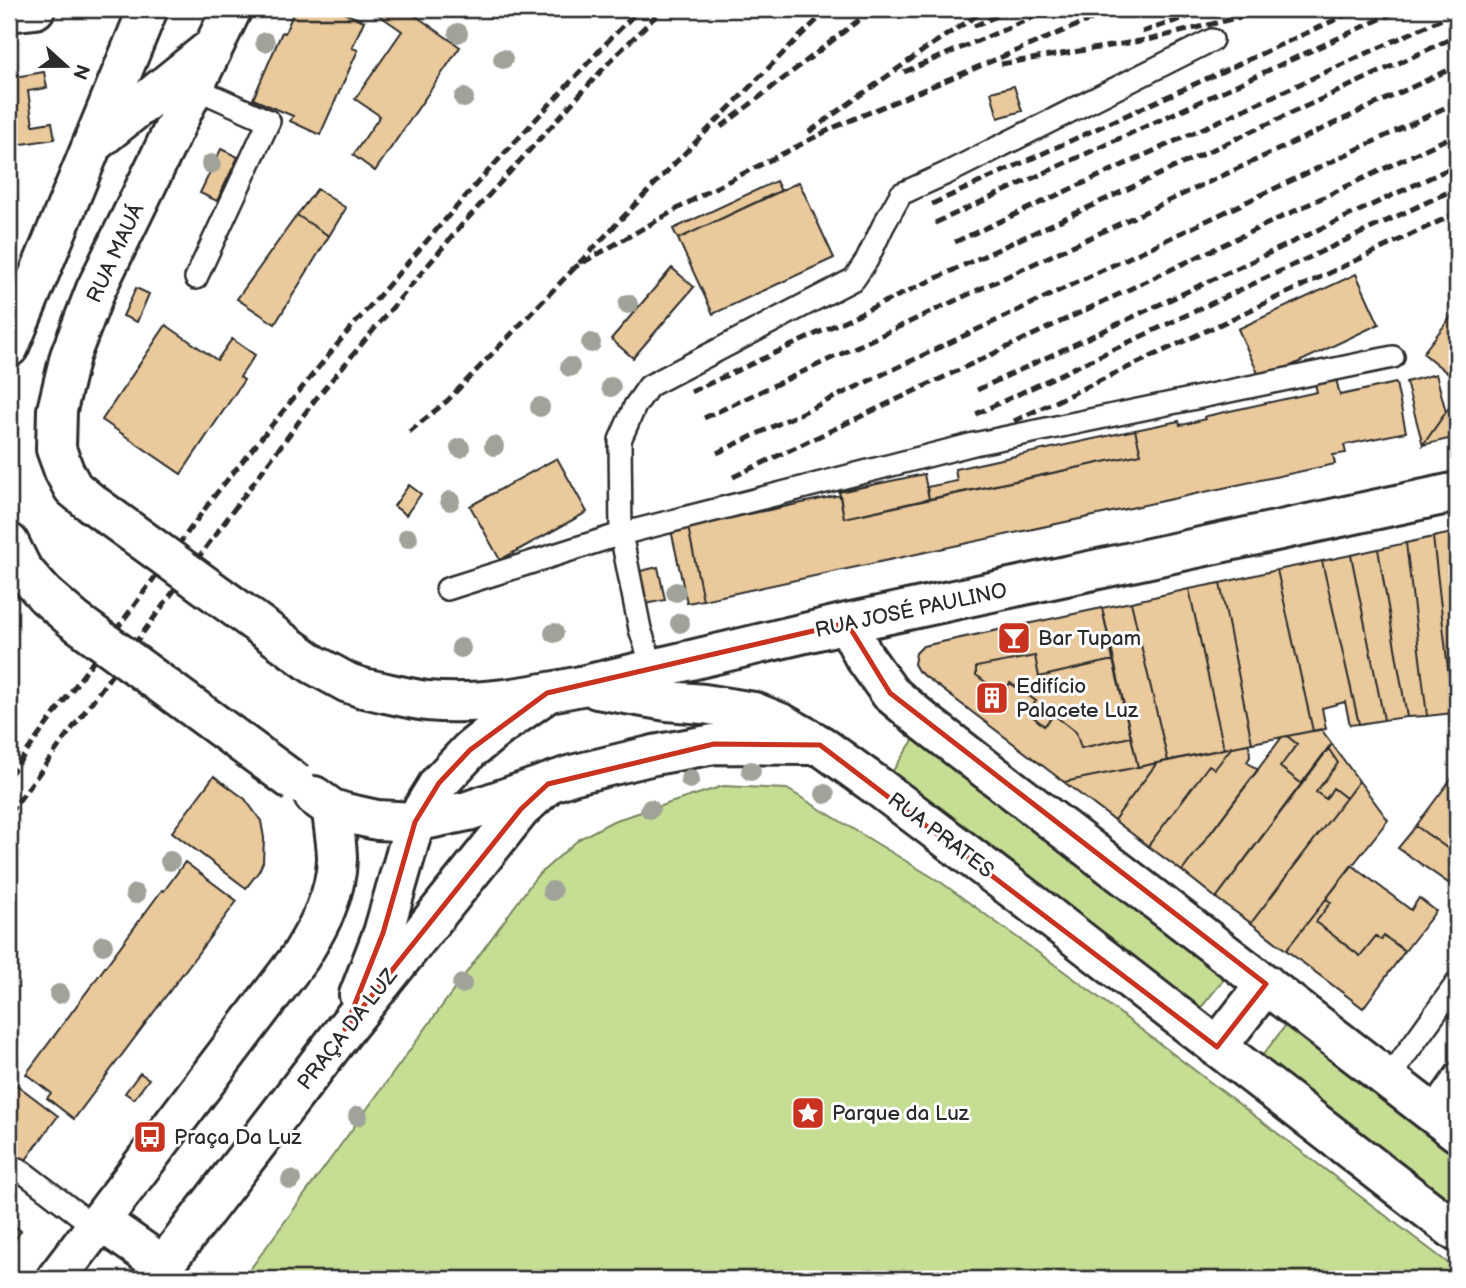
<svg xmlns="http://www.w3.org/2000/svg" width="1466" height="1288" viewBox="0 0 1466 1288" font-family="'Balsamiq Sans',sans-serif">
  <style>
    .green { fill: #c5de94; stroke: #788460; stroke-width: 2 }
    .building { fill: #eac99c; stroke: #2b2b2b; stroke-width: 2 }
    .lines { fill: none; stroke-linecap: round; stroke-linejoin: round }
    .lane-casing { stroke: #2b2b2b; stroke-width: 26 }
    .street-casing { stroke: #2b2b2b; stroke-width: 44 }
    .secondary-casing { stroke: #2b2b2b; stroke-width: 44 }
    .lane { stroke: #fff; stroke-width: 21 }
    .street { stroke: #fff; stroke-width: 38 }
    .secondary { stroke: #fff; stroke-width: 38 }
    .rail { stroke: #2b2b2b; stroke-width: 5; stroke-dasharray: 10 5; stroke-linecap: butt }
    .secondary-bridge-casing { stroke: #2b2b2b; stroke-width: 44; stroke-linecap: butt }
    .secondary-bridge { stroke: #fff; stroke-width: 38 }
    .tree { fill: #a0a399 }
    .marked { fill: none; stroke: #c8321e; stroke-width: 5; stroke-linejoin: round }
    .labels { text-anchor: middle; stroke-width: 6; stroke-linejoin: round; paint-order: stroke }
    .street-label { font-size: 21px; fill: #2b2b2b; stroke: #fff }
    .poi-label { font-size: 21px; fill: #2b2b2b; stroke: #fff; text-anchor: start }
  </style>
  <rect width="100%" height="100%" fill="#fff"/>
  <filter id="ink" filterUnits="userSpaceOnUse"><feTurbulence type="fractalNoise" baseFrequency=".0143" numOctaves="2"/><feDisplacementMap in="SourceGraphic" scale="14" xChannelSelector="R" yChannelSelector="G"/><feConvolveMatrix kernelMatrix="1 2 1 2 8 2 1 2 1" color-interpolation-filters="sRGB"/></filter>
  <g filter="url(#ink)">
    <path class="green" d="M 914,739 L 1225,978 L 1200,1009 L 892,772 Z
      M 723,786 L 787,789 L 942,883 L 1080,983 L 1423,1244 L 1457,1270 L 1457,1279 L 243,1279 L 536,877 L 579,839 L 613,821 Z
      M 1286,1025 L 1457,1157 L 1457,1207 L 1262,1056 Z"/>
    <path class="building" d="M 295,9 L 334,9 L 364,21 L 352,48 L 358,50 L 320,135 L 290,121 L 293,116 L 253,99 L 282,32 L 285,33 Z
      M 374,9 L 406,9 L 460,47 L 375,171 L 353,155 L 380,116 L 355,99 L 402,31 L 373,11 Z
      M 44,72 L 47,88 L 28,91 L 33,125 L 52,122 L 55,139 L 9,146 L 9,78 Z
      M 1014,86 L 1022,111 L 998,118 L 991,92 Z
      M 221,149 L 238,157 L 217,201 L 200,193 Z
      M 776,181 L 781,191 L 678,239 L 673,229 Z
      M 799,182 L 834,258 L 713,314 L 678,239 Z
      M 317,189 L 346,208 L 329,236 L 297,215 Z
      M 297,215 L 329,236 L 275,324 L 237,299 Z
      M 672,268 L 694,287 L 633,358 L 611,339 Z
      M 1356,274 L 1379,324 L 1261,380 L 1238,329 Z
      M 136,288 L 149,294 L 137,322 L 123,316 Z
      M 1457,309 L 1457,381 L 1423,353 Z
      M 166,325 L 217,360 L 232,339 L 255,355 L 240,377 L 244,380 L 181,474 L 102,420 Z
      M 1436,374 L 1446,412 L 1423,445 L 1406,382 Z
      M 1336,379 L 1340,395 L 1396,383 L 1406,432 L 1344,445 L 1346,453 L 1333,455 L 1335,464 L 703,600 L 688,527 L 840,495 L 844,518 L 1141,454 L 1135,430 L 1179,421 L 1180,425 L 1186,424 L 1205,419 L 1204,417 L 1207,416 L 1317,392 L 1315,384 Z
      M 1457,397 L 1457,437 L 1423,445 L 1446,412 Z
      M 1135,430 L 1141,454 L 929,499 L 927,487 L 957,481 L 955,469 Z
      M 557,458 L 587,512 L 500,560 L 470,506 Z
      M 924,474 L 929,499 L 844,518 L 839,492 Z
      M 409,485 L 421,494 L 406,515 L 394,506 Z
      M 688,527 L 703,600 L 687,603 L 671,530 Z
      M 1457,532 L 1457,712 L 1453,713 L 1433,537 Z
      M 1433,537 L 1453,713 L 1427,716 L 1406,543 Z
      M 1406,543 L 1427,716 L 1407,717 L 1378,549 Z
      M 1378,549 L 1407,717 L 1384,720 L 1351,555 Z
      M 1351,555 L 1384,720 L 1359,724 L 1322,561 Z
      M 1322,561 L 1359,724 L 1350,725 L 1345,702 L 1322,708 L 1326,729 L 1313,731 L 1277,570 Z
      M 658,567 L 665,600 L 640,605 L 632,573 Z
      M 1277,570 L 1313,731 L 1252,743 L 1220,583 Z
      M 1220,583 L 1252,743 L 1224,749 L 1189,589 Z
      M 1189,589 L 1224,749 L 1168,761 L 1131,602 Z
      M 1131,602 L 1168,761 L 1138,767 L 1102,608 Z
      M 1102,608 L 1113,660 L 1039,677 L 1035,656 L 976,667 L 976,675 L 1002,694 L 1010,683 L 1036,701 L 1028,712 L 1044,726 L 1054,715 L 1076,732 L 1081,748 L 1131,737 L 1138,767 L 1064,782 L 918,671 L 914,664 L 916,653 L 923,646 Z
      M 1035,656 L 1039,677 L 1113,660 L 1131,737 L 1081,748 L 1076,732 L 1054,715 L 1044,726 L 1028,712 L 1036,701 L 1010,683 L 1002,694 L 976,675 L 976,667 Z
      M 1321,729 L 1332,744 L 1302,784 L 1280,767 L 1297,744 L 1287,736 Z
      M 1287,736 L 1297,744 L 1280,767 L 1302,784 L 1216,898 L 1182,871 L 1282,737 Z
      M 1249,744 L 1250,757 L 1247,762 L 1258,770 L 1182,871 L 1148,846 L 1209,765 L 1215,769 L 1232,747 Z
      M 1332,744 L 1359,781 L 1346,798 L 1333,788 L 1326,799 L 1316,792 L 1338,763 L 1328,748 Z
      M 1232,747 L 1215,769 L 1209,765 L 1148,846 L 1114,820 L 1157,763 Z
      M 1328,748 L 1338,763 L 1316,792 L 1326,799 L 1333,788 L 1346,798 L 1251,923 L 1216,898 Z
      M 1157,763 L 1114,820 L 1064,782 L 1128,769 Z
      M 1457,771 L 1457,855 L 1416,826 Z
      M 214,776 L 245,799 L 261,821 L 264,838 L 263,862 L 259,871 L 246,888 L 172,832 Z
      M 1359,781 L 1388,820 L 1286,950 L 1251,923 Z
      M 1416,826 L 1457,855 L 1457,889 L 1398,848 Z
      M 185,862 L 237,901 L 74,1119 L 47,1098 L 51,1093 L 26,1074 L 162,890 L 164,891 Z
      M 1352,865 L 1411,910 L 1419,898 L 1436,911 L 1405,951 L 1384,936 L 1381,940 L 1376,936 L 1360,956 L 1316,922 L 1331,902 L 1326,899 Z
      M 1326,899 L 1331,902 L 1316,922 L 1360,956 L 1376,936 L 1381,940 L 1384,936 L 1405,951 L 1363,1008 L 1286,950 Z
      M 140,1073 L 149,1079 L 134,1099 L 125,1093 Z
      M 9,1079 L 58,1116 L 9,1183 Z
      M 9,1222 L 21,1231 L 9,1248 Z"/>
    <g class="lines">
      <defs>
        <path id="lane" d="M 1212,40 L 947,173 L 901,194 L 883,226 L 867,260 L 854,279 L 649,386 L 635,406 L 620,440 L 621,534 L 974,444 L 1393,357
          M 195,88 L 269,121 L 196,278
          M 447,589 L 621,534 L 640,629 L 653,669
          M 1388,1079 L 1457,983
          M 1430,1111 L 1457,1073
          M 19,1169 L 95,1227"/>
        <path id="street" d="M 9,12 L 35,9"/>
        <path id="secondary" d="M 94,143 L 208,51
          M 9,347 L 148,9
          M 90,502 L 73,488 L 64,471 L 56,449 L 57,410 L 70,356 L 96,289 L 232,9
          M 9,543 L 22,569 L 45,595
          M 847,623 L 863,655 L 890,693 L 926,723 L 1457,1132
          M 363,688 C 384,692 405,698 427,701 C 478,706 531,696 581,686 L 847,623 L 1457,492
          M 597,689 L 667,701 L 704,704 L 754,712 L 781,723 L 820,745 L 880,788 L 1029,901 L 1457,1232
          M 314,796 L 332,809 L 345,813 L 377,820 L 415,822 L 468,811 L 572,775 L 654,755 L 714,744 L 811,745
          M 359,995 L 383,933 L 415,822 L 439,783 L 470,750 L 500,726 L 543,696
          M 1217,1047 L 1266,984
          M 100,1221 L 163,1265
          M 56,1279 L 300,957 C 319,926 336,896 337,859 C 337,843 333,825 332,809
          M 153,1279 L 345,1029 L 521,809 L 548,784"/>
      </defs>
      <use href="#lane" class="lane-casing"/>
      <use href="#street" class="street-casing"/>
      <use href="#secondary" class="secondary-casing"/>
      <use href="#lane" class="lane"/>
      <use href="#street" class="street"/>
      <use href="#secondary" class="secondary"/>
      <path class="rail" d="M 974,26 L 1013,9
        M 1142,32 L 1211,9
        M 1001,64 L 1152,39 L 1272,9
        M 904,72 L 1053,9
        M 721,127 L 873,9
        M 809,132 L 931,45 L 987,9
        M 932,204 L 1359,9
        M 935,223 L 1402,9
        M 955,242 L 1457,12
        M 570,270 L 707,192 L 837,126 L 1116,9
        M 977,390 L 1457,165
        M 691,392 L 1457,36
        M 976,414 L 1457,188
        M 704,418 L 1457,66
        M 1014,421 L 1457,213
        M 409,432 L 447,401 L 674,164 L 798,38 L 829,9
        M 717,453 L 1457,102
        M 733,477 L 1457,134
        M 9,776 L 215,495 L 344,336 L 478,182 L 611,38 L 640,9
        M 9,814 L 314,401 L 460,227 L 613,58 L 663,9"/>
      <defs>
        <path id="secondary-bridge" d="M 90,502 L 313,664 L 348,683 L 363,688
          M 45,595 L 74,620 L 296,783"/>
      </defs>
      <use href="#secondary-bridge" class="secondary-bridge-casing"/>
      <use href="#secondary-bridge" class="secondary-bridge"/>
    </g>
    <g class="tree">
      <circle cx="458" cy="33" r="10"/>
      <circle cx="265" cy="42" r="10"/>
      <circle cx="503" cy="59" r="10"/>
      <circle cx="464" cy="98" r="10"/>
      <circle cx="211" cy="164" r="10"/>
      <circle cx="628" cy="304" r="10"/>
      <circle cx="591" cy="343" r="10"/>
      <circle cx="570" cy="367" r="10"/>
      <circle cx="611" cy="387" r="10"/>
      <circle cx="540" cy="407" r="10"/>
      <circle cx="494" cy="446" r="10"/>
      <circle cx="460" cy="448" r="10"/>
      <circle cx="450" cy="501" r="10"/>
      <circle cx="408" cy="538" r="10"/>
      <circle cx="676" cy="592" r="10"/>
      <circle cx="680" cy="623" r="10"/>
      <circle cx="554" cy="633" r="10"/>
      <circle cx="461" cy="648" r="10"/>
      <circle cx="751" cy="771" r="10"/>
      <circle cx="690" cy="779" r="10"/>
      <circle cx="825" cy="794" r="10"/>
      <circle cx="650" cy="809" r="10"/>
      <circle cx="170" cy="861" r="10"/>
      <circle cx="552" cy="891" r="10"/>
      <circle cx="135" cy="894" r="10"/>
      <circle cx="103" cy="945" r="10"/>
      <circle cx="462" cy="984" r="10"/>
      <circle cx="59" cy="994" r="10"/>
      <circle cx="358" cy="1116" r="10"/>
      <circle cx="291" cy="1180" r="10"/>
    </g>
  </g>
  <path class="marked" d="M 847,623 L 890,693 L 1266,984 L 1217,1047 L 820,745 L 714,744 L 548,784 L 521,809 L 345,1029 L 383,933 L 415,822 L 439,783 L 470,750 L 547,693 Z"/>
  <defs>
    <symbol id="bar-square" viewBox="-11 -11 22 22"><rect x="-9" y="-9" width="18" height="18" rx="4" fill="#c8321e" stroke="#fff"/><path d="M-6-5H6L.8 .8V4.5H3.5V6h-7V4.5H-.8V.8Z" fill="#fff"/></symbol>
    <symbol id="building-square" viewBox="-11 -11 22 22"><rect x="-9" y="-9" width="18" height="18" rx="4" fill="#c8321e" stroke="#fff"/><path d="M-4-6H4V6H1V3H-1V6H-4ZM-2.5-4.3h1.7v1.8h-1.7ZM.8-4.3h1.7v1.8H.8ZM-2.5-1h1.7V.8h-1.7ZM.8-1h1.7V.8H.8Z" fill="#fff"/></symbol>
    <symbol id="sight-square" viewBox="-11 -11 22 22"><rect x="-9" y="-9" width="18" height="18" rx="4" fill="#c8321e" stroke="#fff"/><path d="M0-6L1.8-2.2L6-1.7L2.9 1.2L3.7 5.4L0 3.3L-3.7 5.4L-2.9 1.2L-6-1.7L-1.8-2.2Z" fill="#fff"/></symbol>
    <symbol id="bus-square" viewBox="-11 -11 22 22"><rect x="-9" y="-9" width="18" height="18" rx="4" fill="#c8321e" stroke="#fff"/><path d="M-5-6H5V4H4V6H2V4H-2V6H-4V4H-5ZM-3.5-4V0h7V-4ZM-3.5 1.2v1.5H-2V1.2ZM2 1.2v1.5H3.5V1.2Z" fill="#fff"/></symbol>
  </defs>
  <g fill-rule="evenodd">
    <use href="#bar-square" x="995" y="619" width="38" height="38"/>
    <use href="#building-square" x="973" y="679" width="38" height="38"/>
    <use href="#sight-square" x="789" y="1094" width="38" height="38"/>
    <use href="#bus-square" x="131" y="1118" width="38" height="38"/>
  </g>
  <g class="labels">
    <g class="street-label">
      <text transform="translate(115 253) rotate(-65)" y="7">RUA MAUÁ</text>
      <text transform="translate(911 610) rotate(-12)" y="7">RUA JOSÉ PAULINO</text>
      <text transform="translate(941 835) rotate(37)" y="7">RUA PRATES</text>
      <text transform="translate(347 1029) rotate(-52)" y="7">PRAÇA DA LUZ</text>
    </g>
    <g class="poi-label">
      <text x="1038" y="645">Bar Tupam</text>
      <text x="1016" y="693">Edifício<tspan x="1016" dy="24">Palacete Luz</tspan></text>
      <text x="832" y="1120">Parque da Luz</text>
      <text x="174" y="1144">Praça Da Luz</text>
    </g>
  </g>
  <rect width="1466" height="1288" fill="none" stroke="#fff" stroke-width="35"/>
  <rect x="18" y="18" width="1431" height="1253" fill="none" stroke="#2b2b2b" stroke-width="2.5" filter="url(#ink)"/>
  <g transform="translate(66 66) rotate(111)" stroke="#ffffff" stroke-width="5" paint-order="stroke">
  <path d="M0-5L12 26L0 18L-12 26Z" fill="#2b2b2b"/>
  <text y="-10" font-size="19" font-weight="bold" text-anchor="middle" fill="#2b2b2b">N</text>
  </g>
</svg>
